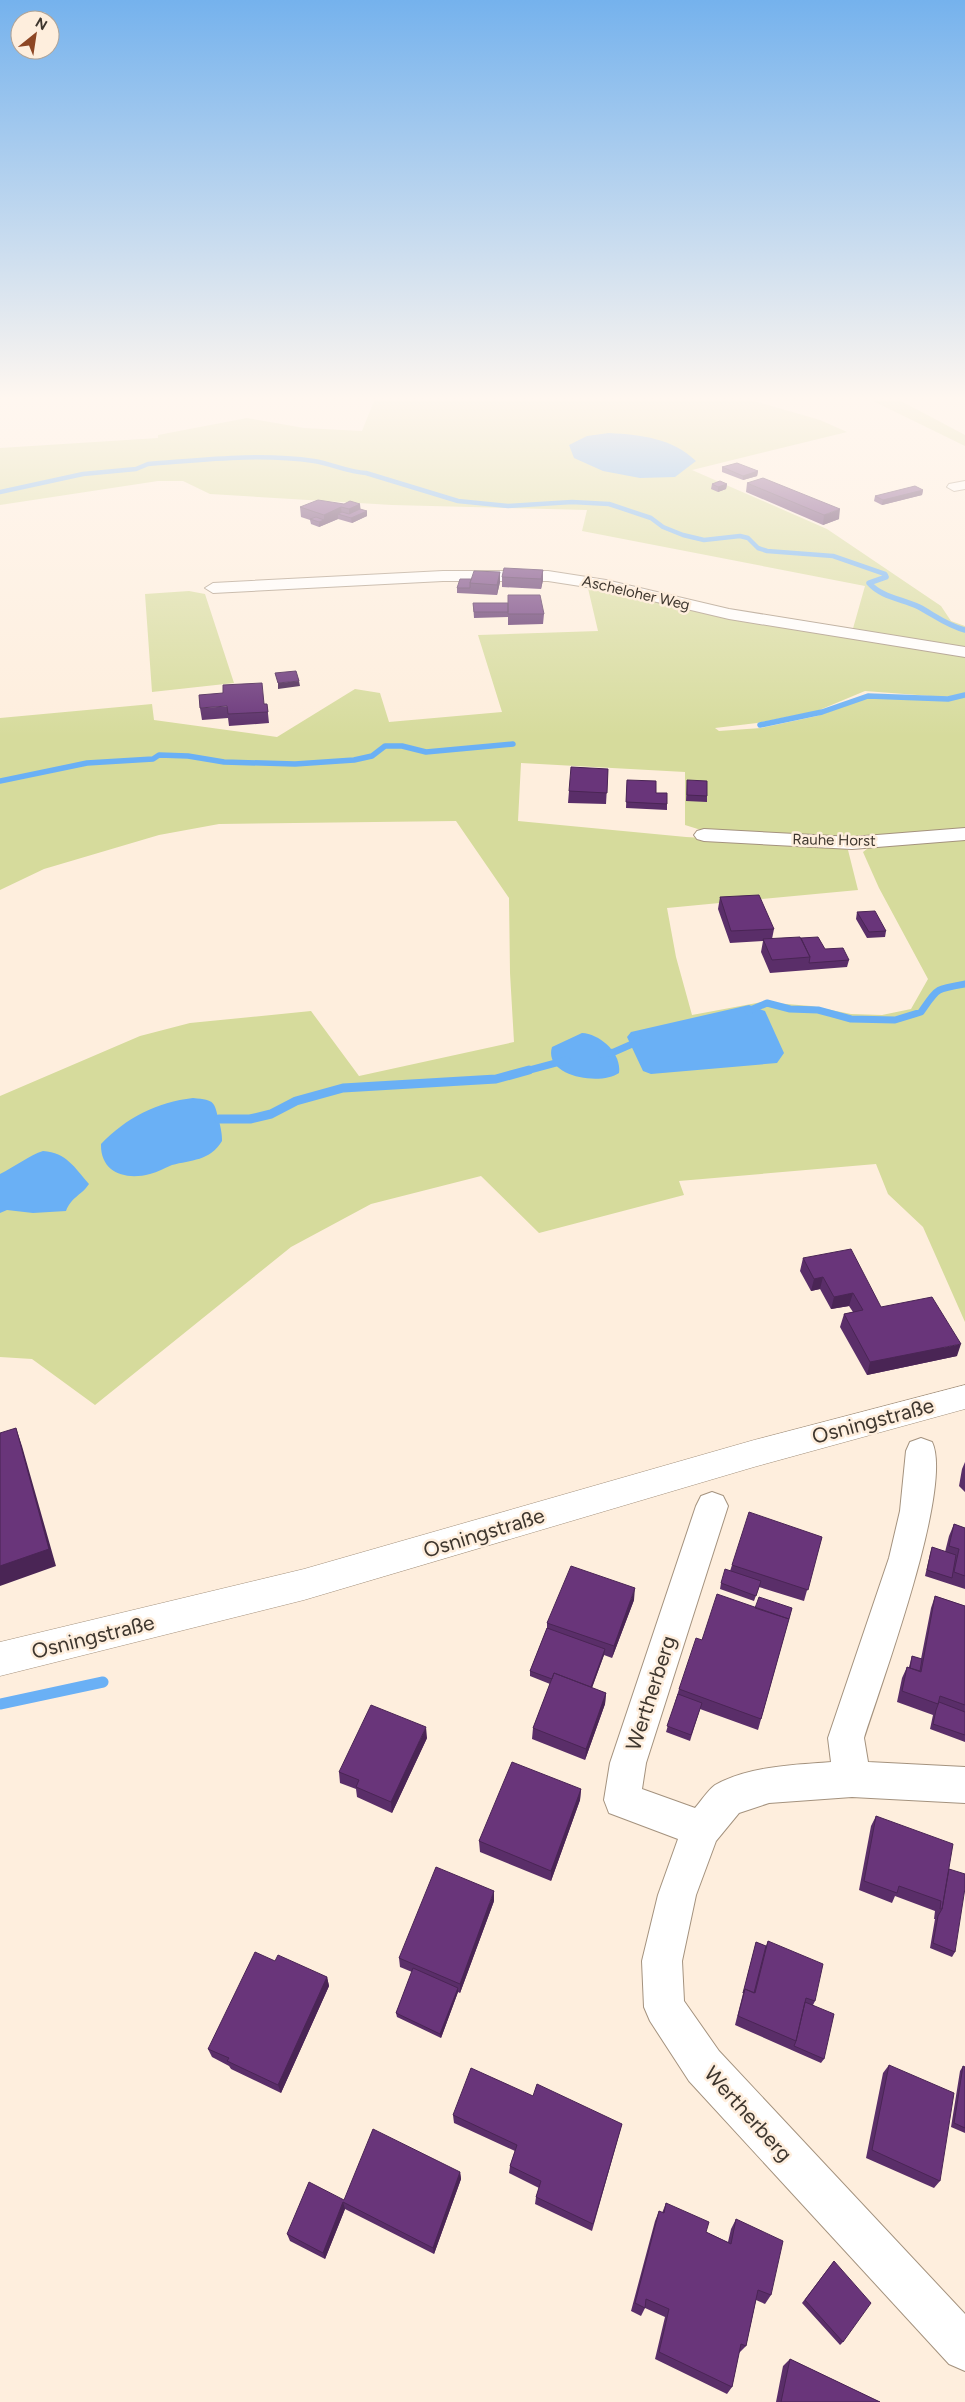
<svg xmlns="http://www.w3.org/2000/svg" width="965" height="2402" viewBox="0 0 965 2402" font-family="Figtree,sans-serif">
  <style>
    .green { fill: #d6db9c }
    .water { fill: #6ab0f5 }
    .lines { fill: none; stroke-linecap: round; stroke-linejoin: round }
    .stream-far4 { stroke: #6ab0f5; stroke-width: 4.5 }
    .stream-far3 { stroke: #6ab0f5; stroke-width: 5.5 }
    .stream-far2 { stroke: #6ab0f5; stroke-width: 7 }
    .stream-far1 { stroke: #6ab0f5; stroke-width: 9 }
    .stream { stroke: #6ab0f5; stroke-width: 11 }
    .minor-casing { stroke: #a4927e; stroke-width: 2 }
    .tertiary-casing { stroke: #a4927e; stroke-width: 1 }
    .minor { fill: #fff; fill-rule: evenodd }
    .tertiary { fill: #fff; fill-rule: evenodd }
    .wall { fill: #5a2e69 }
    .shaded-wall { fill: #4a2555 }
    .building { fill: #69357a; stroke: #4a2555 }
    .labels { text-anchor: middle; stroke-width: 5; stroke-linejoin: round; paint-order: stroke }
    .far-street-label { font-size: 15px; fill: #3e362e; stroke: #feeedd }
    .near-street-label { font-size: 21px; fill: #3e362e; stroke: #feeedd }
  </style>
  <rect width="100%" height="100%" fill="#feeedd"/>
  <path class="green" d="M 374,401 L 754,401 L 820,420 L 847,432 L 692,470 L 827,529 L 941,606 L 951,621 L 965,626 L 965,648 L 852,632 L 865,586 L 582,531 L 587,510 L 392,505 L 210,494 L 183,481 L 158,481 L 0,505 L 0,448 L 158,438 L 158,435 L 247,418 L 304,428 L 362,431 Z
    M 873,401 L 901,401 L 965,435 L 965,446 Z
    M 587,584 L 965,654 L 965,694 L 944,697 L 865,691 L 817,711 L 757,723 L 715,728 L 719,731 L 761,728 L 817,716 L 870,697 L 950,700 L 965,697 L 965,830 L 824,838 L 701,830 L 685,825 L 685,772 L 521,763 L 518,821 L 686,837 L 839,846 L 848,850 L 858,890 L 667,908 L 676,957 L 692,1015 L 762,1002 L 811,1006 L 851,1014 L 882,1015 L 911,1009 L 928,979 L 879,888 L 863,852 L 872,845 L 965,837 L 965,1322 L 923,1227 L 888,1194 L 876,1164 L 679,1181 L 684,1195 L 539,1233 L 481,1176 L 371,1204 L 291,1247 L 95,1405 L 32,1359 L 0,1357 L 0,1096 L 140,1036 L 190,1023 L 311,1011 L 359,1076 L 514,1042 L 510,973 L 509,898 L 456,821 L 219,824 L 159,835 L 44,869 L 0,890 L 0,718 L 152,704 L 154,720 L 277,737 L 355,689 L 380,693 L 389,722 L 502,712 L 478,635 L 598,631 Z
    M 189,591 L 205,594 L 234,683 L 152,692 L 145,594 Z"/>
  <path class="water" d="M 609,433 C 642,435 672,438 696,461 L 675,477 L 640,478 L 603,471 L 574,458 L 569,445 L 587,436 Z
    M 749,1005 L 765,1011 L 784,1053 L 777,1063 L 651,1074 L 643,1071 L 627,1037 L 631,1032 Z
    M 582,1033 C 600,1034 622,1053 619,1073 C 601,1086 543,1077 552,1047 Z
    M 193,1098 C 216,1100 214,1102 219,1121 C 221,1129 222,1134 222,1141 C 210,1161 191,1160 172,1165 C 164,1168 158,1172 150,1174 C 125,1181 100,1172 101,1144 C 126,1118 157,1102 193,1098 Z
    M 43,1151 C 67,1153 74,1167 89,1184 C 81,1196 72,1196 66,1211 L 33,1213 L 7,1210 L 0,1213 L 0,1174 C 14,1167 30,1155 43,1151 Z"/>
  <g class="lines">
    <path class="stream-far4" d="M 0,492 L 83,474 L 136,469 L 148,464 C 203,460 258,453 314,461 C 332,464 348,472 366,473 L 458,501 L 508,506 L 572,502 L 609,504 L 651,518 L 663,527 L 683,535 L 704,540 L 740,536 L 748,538 L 758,548 L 767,551 L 833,556 L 885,574 L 886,576"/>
    <path class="stream-far3" d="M 885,575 L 886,577 L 869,583 C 881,597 902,599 919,607 C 934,615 948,626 965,630
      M 760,725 L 822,712 L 868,696 L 948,699 L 965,695
      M 0,781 L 87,763 L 153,759 L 159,755 L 188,756 L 224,762 L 295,764 L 354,760 L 372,756 L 385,746 L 402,746 L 426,752 L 513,744"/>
    <path class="stream-far2" d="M 748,1011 L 767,1003 L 790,1009 L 818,1010 L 851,1019 L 895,1020 L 921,1012 C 938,988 935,989 965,984
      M 602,1054 L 614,1052 L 639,1041
      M 526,1071 L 567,1060"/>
    <path class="stream-far1" d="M 219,1119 L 250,1119 L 271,1114 L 296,1101 L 343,1088 L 496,1079 L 529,1070"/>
    <path class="stream" d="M 0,1704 L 103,1682"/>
    <defs>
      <path id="minor" d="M 965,481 L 965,489 L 954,491 L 947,487 L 949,484 Z
        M 443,571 L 548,571 L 606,580 L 729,609 L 965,647 L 965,657 L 729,619 L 606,590 L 548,581 L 443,581 L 213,593 L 205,588 L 213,583 Z
        M 965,828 L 965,840 L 852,849 L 704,841 L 697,839 L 694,835 L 697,831 L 704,829 L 852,837 Z
        M 921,1438 L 932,1442 C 954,1487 881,1684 864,1738 L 868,1762 L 965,1767 L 965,1803 L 852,1797 L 769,1803 L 739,1813 L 716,1841 L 696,1895 L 682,1961 L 684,2001 L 719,2051 L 965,2314 L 965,2371 L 949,2364 L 689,2081 L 650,2021 L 644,2007 L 642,1961 L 658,1895 L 678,1839 L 609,1813 L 604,1800 L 610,1763 L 696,1506 L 701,1496 L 712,1492 L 723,1496 L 728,1506 L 646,1763 L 642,1789 L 695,1808 C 701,1801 708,1790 715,1785 C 749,1766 793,1765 831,1762 L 828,1738 L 889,1558 L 900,1511 L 906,1451 L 910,1442 Z"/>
      <path id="tertiary" d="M 965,1385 L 965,1409 L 754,1467 L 304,1600 L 0,1676 L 0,1642 L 304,1569 L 754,1440 Z"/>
    </defs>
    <use href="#minor" class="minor-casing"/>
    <use href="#tertiary" class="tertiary-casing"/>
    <use href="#minor" class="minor"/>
    <use href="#tertiary" class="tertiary"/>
  </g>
  <path class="wall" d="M 722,467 L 758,471 L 757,476 L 743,480 L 722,472 Z
    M 747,483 L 839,519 L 823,525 L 746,492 Z
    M 712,484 L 727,484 L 726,489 L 718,492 L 711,489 Z
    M 923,490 L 922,495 L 882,505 L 874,501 L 875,496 Z
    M 344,504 L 360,504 L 360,509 L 367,516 L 352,523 L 338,519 L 319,527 L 311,524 L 310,520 L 301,517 L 300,507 Z
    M 543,570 L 543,580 L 541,589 L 502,587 L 502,577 Z
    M 500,572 L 500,582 L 497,595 L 457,593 L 457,588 L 471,579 Z
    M 473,603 L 544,614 L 543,624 L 508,625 L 508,617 L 474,618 Z
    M 267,704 L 269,723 L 229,726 L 228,718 L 202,720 L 200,708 Z
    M 608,769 L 606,804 L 568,803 L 569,791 Z
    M 627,780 L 656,793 L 667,804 L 667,810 L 626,808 Z
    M 687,780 L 707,796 L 707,802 L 686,801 Z
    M 720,897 L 774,929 L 772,939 L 801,938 L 849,960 L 847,967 L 770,973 L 761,952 L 763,941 L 730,943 L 718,909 Z
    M 857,912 L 886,931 L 885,937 L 867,938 L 856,919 Z
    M 803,1258 L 881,1307 L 957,1356 L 867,1375 L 840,1327 L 844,1314 L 853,1312 L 849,1306 L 831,1309 L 820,1289 L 811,1291 L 800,1271 Z
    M 965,1462 L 965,1492 L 959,1486 L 962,1469 Z
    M 954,1524 L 965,1528 L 965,1589 L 925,1576 L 930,1554 L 932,1547 L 945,1552 L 949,1536 Z
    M 822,1537 L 804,1601 L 759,1587 L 754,1601 L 720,1589 L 721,1583 L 730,1571 L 732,1565 Z
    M 935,1596 L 965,1606 L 965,1742 L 930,1729 L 933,1715 L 897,1702 L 902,1678 L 907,1667 L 909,1667 L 912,1656 L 921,1659 L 931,1608 Z
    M 634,1600 L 612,1658 L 604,1655 L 592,1688 L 606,1693 L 605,1704 L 585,1760 L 532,1739 L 533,1728 L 550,1684 L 530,1676 L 530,1671 L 547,1628 L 547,1623 Z
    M 755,1608 L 792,1608 L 758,1730 L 700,1709 L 690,1741 L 666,1732 L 679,1689 L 702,1640 Z
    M 427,1738 L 392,1813 L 357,1797 L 356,1789 L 340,1783 L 339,1772 Z
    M 581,1789 L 580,1800 L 551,1881 L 480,1852 L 479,1841 Z
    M 876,1816 L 949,1869 L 955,1952 L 952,1957 L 930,1948 L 935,1919 L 934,1919 L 935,1911 L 895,1896 L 892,1903 L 859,1890 L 871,1826 Z
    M 494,1901 L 460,1993 L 458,1992 L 441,2038 L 397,2017 L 396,2013 L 412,1972 L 400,1967 L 399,1958 Z
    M 768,1941 L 815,2001 L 813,2005 L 824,2059 L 821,2063 L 735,2025 L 756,1942 L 766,1946 Z
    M 275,1961 L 327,1977 L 329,1986 L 281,2093 L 231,2069 L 229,2066 L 212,2057 L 208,2049 Z
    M 889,2065 L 940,2181 L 934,2188 L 866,2158 L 883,2073 Z
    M 963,2066 L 965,2067 L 965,2133 L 951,2127 L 960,2071 Z
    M 533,2096 L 622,2124 L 592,2231 L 535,2204 L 536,2197 L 539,2188 L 509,2173 L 510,2166 L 515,2151 L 454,2123 L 453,2115 Z
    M 460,2172 L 461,2179 L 434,2254 L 345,2209 L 325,2259 L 290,2241 L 287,2234 L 344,2200 Z
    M 666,2203 L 706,2232 L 728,2242 L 731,2229 L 736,2219 L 771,2295 L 765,2304 L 756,2300 L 746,2346 L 739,2353 L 732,2387 L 727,2394 L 655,2359 L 665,2317 L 645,2308 L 641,2316 L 631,2311 L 655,2221 L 659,2211 L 662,2213 Z
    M 834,2261 L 843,2342 L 840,2345 L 802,2303 Z
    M 790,2359 L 880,2402 L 776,2402 L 783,2366 Z"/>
  <path class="shaded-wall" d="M 758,471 L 757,476 L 743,480 L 743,476 Z
    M 727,484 L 726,489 L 718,492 L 718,487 Z
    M 923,490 L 922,495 L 882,505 L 883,500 Z
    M 360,504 L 361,513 L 367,511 L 367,516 L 352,523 L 351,518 L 349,517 L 349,509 Z
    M 341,507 L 342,515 L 338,514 L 338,519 L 319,527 L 319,522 L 324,520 L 324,515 Z
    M 840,509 L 839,519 L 823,525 L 824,515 Z
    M 543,570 L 543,580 L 541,589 L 541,579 Z
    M 500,572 L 500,582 L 497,595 L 497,585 Z
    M 299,681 L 300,686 L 278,689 L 278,683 Z
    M 823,1277 L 820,1289 L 811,1291 L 814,1279 Z
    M 853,1293 L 849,1306 L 831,1309 L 834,1297 Z
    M 961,1344 L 957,1356 L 867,1375 L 870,1362 Z
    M 16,1428 L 22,1446 L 56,1566 L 0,1586 L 0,1566 Z
    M 635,1588 L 634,1600 L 612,1658 L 614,1646 Z
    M 605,1649 L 604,1655 L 588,1698 L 589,1692 Z
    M 606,1693 L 605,1704 L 585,1760 L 586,1749 Z
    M 426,1727 L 427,1738 L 392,1813 L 391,1802 Z
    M 581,1789 L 580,1800 L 551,1881 L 551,1871 Z
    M 494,1891 L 494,1901 L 460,1993 L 460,1984 Z
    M 327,1977 L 329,1986 L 281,2093 L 278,2085 Z
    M 458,1988 L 458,1992 L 441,2038 L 440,2034 Z
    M 460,2172 L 461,2179 L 434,2254 L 433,2248 Z
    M 343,2202 L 345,2209 L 325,2259 L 323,2253 Z"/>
  <path class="building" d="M 737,463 L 758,471 L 743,476 L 722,467 Z
    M 763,478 L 840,509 L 824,515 L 747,483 Z
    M 720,481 L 727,484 L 718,487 L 712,484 Z
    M 915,486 L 923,490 L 883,500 L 875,496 Z
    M 318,500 L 344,504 L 350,501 L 360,504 L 349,509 L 341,507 L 324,515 L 300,507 Z
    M 360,509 L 367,511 L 351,518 L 338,514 L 342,512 L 349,514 Z
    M 316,517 L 324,520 L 319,522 L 310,519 Z
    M 504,568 L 543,570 L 541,579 L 502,577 Z
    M 474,571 L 500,572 L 497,585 L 470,583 Z
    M 460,579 L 471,579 L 470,583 L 470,588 L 457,588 Z
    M 508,595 L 540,595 L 544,614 L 508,614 Z
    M 473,603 L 508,603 L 508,612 L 474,612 Z
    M 296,671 L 299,681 L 278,683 L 275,673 Z
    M 262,683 L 264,704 L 267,704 L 268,712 L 228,714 L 227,706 L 200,708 L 199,695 L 223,693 L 223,685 Z
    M 571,767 L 608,769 L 607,793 L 569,791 Z
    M 627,780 L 656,781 L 656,793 L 667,793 L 667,804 L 626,802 Z
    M 687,780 L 707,781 L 707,796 L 687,795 Z
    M 759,895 L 774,929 L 731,931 L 720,897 Z
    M 875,911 L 886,931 L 869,932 L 857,912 Z
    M 800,937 L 810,957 L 772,960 L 763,939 Z
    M 818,937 L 825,949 L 843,948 L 849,960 L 809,963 L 810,957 L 801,938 Z
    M 851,1249 L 881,1307 L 932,1297 L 961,1344 L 870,1362 L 844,1314 L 863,1310 L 853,1293 L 834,1297 L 823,1277 L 814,1279 L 803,1258 Z
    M 16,1428 L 49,1549 L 0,1566 L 0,1433 Z
    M 749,1512 L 822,1537 L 808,1590 L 732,1565 Z
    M 954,1524 L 965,1528 L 965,1576 L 954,1572 L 959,1549 L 949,1546 Z
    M 932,1547 L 956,1555 L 952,1578 L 927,1570 Z
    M 571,1566 L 635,1588 L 614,1646 L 547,1623 Z
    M 725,1569 L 761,1581 L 756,1596 L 721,1583 Z
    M 717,1594 L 789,1619 L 761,1719 L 679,1689 L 696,1638 L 702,1640 Z
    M 935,1596 L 965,1606 L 965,1705 L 940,1696 L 938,1704 L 902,1691 L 907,1667 L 921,1672 Z
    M 759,1597 L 792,1608 L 789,1619 L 755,1608 Z
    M 547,1628 L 605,1649 L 591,1687 L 554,1673 L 552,1679 L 530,1671 Z
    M 912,1656 L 922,1659 L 920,1671 L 910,1668 Z
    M 554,1673 L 606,1693 L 586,1749 L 533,1728 Z
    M 678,1694 L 702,1703 L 691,1735 L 667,1726 Z
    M 939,1702 L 965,1712 L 965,1735 L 933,1724 L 936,1710 Z
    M 371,1705 L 426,1727 L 391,1802 L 356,1787 L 359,1780 L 339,1772 Z
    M 512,1762 L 581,1789 L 551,1871 L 479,1841 Z
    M 876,1816 L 953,1844 L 942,1909 L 940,1909 L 941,1901 L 899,1886 L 897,1893 L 864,1881 Z
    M 436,1867 L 494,1891 L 460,1984 L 399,1958 Z
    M 949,1869 L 965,1874 L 965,1888 L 955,1952 L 933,1943 L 938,1916 L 942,1909 Z
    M 768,1941 L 823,1964 L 815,2001 L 806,1998 L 796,2041 L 738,2016 L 745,1989 L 755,1993 Z
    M 756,1942 L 766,1946 L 754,1993 L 745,1989 L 743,1993 Z
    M 255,1952 L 275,1961 L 278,1955 L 327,1977 L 278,2085 L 227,2061 L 229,2058 L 208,2049 Z
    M 413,1968 L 458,1988 L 440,2034 L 396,2013 Z
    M 805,2002 L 834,2014 L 824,2059 L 794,2046 L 796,2041 Z
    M 889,2065 L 954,2093 L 940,2181 L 872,2150 Z
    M 963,2066 L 965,2067 L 965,2128 L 954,2123 Z
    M 471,2068 L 533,2096 L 537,2084 L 622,2124 L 593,2224 L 536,2197 L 541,2181 L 510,2166 L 517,2145 L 453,2115 Z
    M 373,2129 L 460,2172 L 433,2248 L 343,2202 L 323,2253 L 287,2234 L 309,2182 L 344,2200 Z
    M 666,2203 L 709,2222 L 706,2232 L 731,2244 L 736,2219 L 783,2241 L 771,2295 L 758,2290 L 746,2346 L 741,2344 L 732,2387 L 659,2352 L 669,2309 L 646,2299 L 645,2308 L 635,2303 L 659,2211 L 664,2213 Z
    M 834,2261 L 871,2303 L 843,2342 L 805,2300 Z
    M 790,2359 L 880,2402 L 781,2402 Z"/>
  <linearGradient id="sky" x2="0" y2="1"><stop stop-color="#75b2ed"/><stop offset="0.54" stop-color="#fff7f0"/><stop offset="1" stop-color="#fff7f0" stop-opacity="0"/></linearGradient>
  <rect width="965" height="737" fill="url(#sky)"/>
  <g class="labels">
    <g class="far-street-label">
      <text transform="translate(636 593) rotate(13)" y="5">Ascheloher Weg</text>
      <text transform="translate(834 840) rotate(1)" y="5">Rauhe Horst</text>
    </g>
    <g class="near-street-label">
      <text transform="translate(873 1421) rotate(-15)" y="7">Osningstraße</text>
      <text transform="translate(484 1533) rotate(-17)" y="7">Osningstraße</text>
      <text transform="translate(93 1637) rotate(-14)" y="7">Osningstraße</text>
      <text transform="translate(651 1693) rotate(-72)" y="7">Wertherberg</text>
      <text transform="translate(748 2114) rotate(48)" y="7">Wertherberg</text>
    </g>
  </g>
  <g transform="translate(35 35) rotate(30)"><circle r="24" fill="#feeedd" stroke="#b1a497"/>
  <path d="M0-4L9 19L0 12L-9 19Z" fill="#8d4624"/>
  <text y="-8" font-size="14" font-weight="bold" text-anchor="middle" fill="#3e362e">N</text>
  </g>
</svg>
